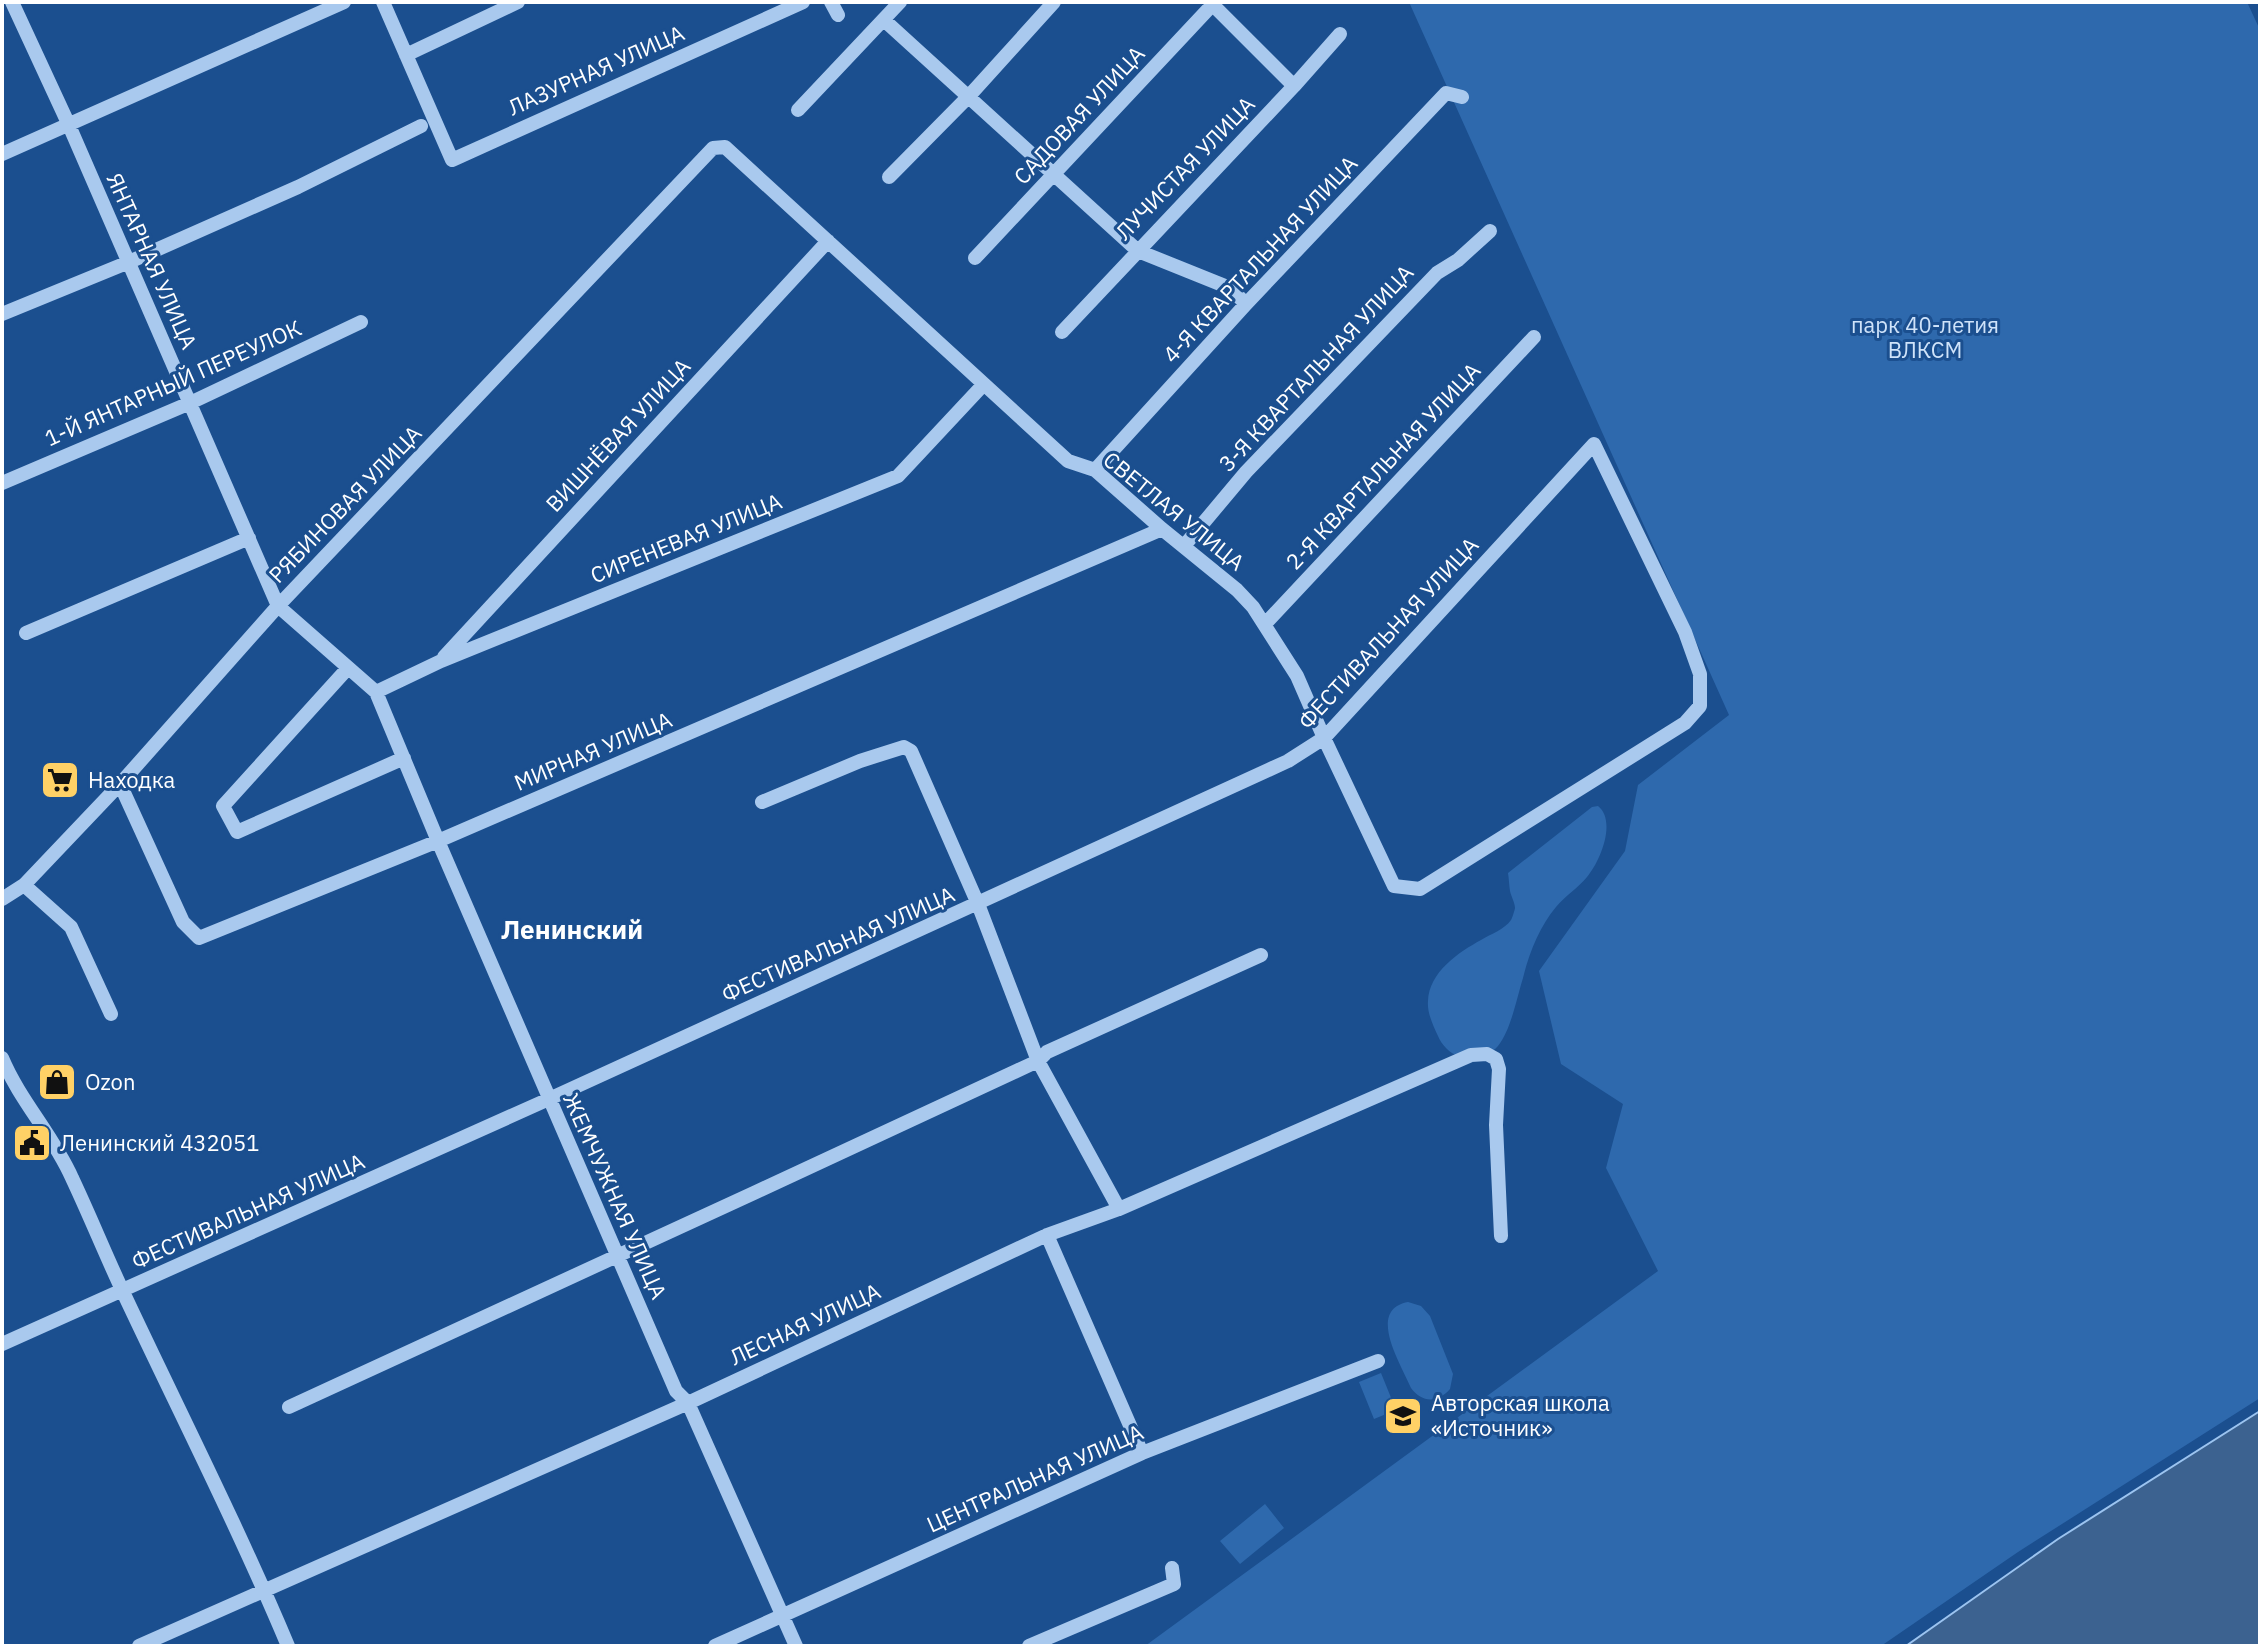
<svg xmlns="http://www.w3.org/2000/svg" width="2262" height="1648" viewBox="0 0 2262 1648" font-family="'IBM Plex Sans',sans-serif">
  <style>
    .green { fill: #2e69ad }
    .water { fill: #3c6290; stroke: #9cc4f0; stroke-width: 2 }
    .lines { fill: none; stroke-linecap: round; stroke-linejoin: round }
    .minor { stroke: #a9c9ee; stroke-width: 14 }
    .labels { text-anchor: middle; stroke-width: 6; stroke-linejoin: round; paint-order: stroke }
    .street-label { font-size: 22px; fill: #fff; stroke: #1b4f8f }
    .park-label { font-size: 22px; fill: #cfe3fa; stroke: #1b4f8f }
    .poi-label { font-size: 22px; fill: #fff; stroke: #1b4f8f; text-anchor: start }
    .quarter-label { font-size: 26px; font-weight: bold; fill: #fff; stroke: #1b4f8f }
  </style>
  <rect width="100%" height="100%" fill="#1b4f8f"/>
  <path class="green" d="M 1409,2 L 2247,2 L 2260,30 L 2260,1398 L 2018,1552 L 1881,1646 L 1145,1646 L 1658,1271 L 1606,1168 L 1623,1104 L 1561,1064 L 1539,971 L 1625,851 L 1638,785 L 1729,715 Z
    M 1598,806 C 1617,821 1600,862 1587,877 C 1578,888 1565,896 1556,907 C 1540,926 1529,953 1523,978 C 1517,997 1511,1030 1498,1046 C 1490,1056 1471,1058 1459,1056 C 1450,1054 1441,1044 1438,1036 C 1433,1025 1427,1013 1428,1001 C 1429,972 1459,952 1481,940 C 1491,934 1505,929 1511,920 C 1512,919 1515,909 1515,908 C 1515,903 1511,896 1510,891 C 1509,885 1509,879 1508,873 L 1592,807 Z
    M 1408,1302 L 1421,1306 L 1430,1316 L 1453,1374 L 1450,1389 C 1438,1403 1422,1403 1411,1388 C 1401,1364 1366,1310 1408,1302 Z
    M 1381,1373 L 1396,1410 L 1374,1419 L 1359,1382 Z
    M 1265,1504 L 1284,1528 L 1240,1564 L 1220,1541 Z"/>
  <path class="water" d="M 2260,1411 L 2260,1646 L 1906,1646 L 2058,1539 Z"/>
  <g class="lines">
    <path class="minor" d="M 12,2 L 68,123 L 278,606 L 376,692 L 438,841 L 676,1391 L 688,1403 L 796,1646
      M 383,2 L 452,160 L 803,2
      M 831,2 L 838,15
      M 1210,2 L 1294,86
      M 884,20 L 1138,251 L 1230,288 L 1246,304
      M 406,55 L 518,2
      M 798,110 L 900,2
      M 2,154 L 344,2
      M 889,177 L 969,96 L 1054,2
      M 975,258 L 1215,2
      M 2,314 L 129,262 L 298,187 L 421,126
      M 1062,332 L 1294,86 L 1340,34
      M 1095,470 L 1246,304 L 1446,93 L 1462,97
      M 2,483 L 190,403 L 361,322
      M 1184,546 L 1246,472 L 1437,273 L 1458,260 L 1490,231
      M 1265,624 L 1534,337
      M 26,633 L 249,538
      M 444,657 L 828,241
      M 348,668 L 223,806 L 237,832 L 404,758
      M 376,692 L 441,661 L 898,476 L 984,384
      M 120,784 L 183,922 L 199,938 L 438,841 L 1162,529
      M 762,802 L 860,761 L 904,747 L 911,751 L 978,904 L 1038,1061 L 1119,1209
      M 24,885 L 71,927 L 111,1014
      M 2,899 L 24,885 L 120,784 L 278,606 L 713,148 L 725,147 L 1068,461 L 1095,470 L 1162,529 L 1237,590 L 1253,607 L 1297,676 L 1324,738 L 1394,886 L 1420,889 L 1685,723 L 1700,706 L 1700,674 L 1685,632 L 1594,444 L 1324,738 L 1288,761 L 549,1099 L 2,1344
      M 2,1058 C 20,1101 53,1135 72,1178 C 90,1216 106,1256 124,1294 C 179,1411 238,1527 288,1646
      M 1047,1235 L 1142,1453
      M 289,1407 C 539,1291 789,1178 1038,1061 L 1047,1052 L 1261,955
      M 139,1646 L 688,1403 L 1047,1235 L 1119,1209 L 1471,1055 L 1487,1054 L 1496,1059 L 1499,1069 L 1496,1125 L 1501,1236
      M 715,1646 L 1142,1453 L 1378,1361
      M 1029,1646 L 1174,1584 L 1172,1568"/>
  </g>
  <defs>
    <symbol id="supermarket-square" viewBox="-11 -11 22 22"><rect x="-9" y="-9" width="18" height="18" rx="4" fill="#ffd166" stroke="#1b4f8f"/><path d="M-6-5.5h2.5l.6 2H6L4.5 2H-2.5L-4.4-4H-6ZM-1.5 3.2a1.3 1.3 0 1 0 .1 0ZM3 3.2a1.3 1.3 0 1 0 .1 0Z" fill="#111"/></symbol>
    <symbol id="shop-square" viewBox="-11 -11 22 22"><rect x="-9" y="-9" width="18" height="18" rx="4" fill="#ffd166" stroke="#1b4f8f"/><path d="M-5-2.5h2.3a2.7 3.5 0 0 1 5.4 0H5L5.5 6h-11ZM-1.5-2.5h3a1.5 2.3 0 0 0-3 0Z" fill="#111"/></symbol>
    <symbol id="civic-square" viewBox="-11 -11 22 22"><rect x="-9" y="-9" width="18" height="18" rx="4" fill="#ffd166" stroke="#1b4f8f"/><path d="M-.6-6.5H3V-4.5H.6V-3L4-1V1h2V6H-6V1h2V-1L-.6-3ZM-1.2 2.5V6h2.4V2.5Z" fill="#111"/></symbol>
    <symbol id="school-square" viewBox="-11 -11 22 22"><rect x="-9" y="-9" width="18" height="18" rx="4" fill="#ffd166" stroke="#1b4f8f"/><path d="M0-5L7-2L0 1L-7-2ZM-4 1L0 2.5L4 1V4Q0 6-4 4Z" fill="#111"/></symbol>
  </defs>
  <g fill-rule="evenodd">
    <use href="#supermarket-square" x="38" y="758" width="44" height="44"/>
    <use href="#shop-square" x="35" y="1060" width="44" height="44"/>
    <use href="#civic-square" x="10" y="1121" width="44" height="44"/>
    <use href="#school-square" x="1381" y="1394" width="44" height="44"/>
  </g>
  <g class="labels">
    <g class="street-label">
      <text transform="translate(596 70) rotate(-24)" y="8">ЛАЗУРНАЯ УЛИЦА</text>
      <text transform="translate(1079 115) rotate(-47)" y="8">САДОВАЯ УЛИЦА</text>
      <text transform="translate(1185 168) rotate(-46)" y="8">ЛУЧИСТАЯ УЛИЦА</text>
      <text transform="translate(1260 259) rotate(-47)" y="8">4-Я КВАРТАЛЬНАЯ УЛИЦА</text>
      <text transform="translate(152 261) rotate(66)" y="8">ЯНТАРНАЯ УЛИЦА</text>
      <text transform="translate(1316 368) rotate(-47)" y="8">3-Я КВАРТАЛЬНАЯ УЛИЦА</text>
      <text transform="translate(173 383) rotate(-24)" y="8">1-Й ЯНТАРНЫЙ ПЕРЕУЛОК</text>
      <text transform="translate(618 435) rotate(-47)" y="8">ВИШНЁВАЯ УЛИЦА</text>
      <text transform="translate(1383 466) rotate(-47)" y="8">2-Я КВАРТАЛЬНАЯ УЛИЦА</text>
      <text transform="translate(345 504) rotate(-46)" y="8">РЯБИНОВАЯ УЛИЦА</text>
      <text transform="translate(1174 511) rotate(39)" y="8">СВЕТЛАЯ УЛИЦА</text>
      <text transform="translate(686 538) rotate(-22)" y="8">СИРЕНЕВАЯ УЛИЦА</text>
      <text transform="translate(1388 633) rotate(-47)" y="8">ФЕСТИВАЛЬНАЯ УЛИЦА</text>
      <text transform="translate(593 751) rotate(-23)" y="8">МИРНАЯ УЛИЦА</text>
      <text transform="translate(838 944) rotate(-24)" y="8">ФЕСТИВАЛЬНАЯ УЛИЦА</text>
      <text transform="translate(615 1196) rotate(66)" y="8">ЖЕМЧУЖНАЯ УЛИЦА</text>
      <text transform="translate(248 1211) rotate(-24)" y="8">ФЕСТИВАЛЬНАЯ УЛИЦА</text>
      <text transform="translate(805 1324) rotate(-25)" y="8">ЛЕСНАЯ УЛИЦА</text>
      <text transform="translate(1035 1478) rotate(-24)" y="8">ЦЕНТРАЛЬНАЯ УЛИЦА</text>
    </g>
    <g class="park-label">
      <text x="1925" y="333">парк 40-летия<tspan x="1925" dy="25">ВЛКСМ</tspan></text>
    </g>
    <g class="poi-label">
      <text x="88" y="788">Находка</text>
      <text x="85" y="1090">Ozon</text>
      <text x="60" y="1151">Ленинский 432051</text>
      <text x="1431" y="1411">Авторская школа<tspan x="1431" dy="25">«Источник»</tspan></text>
    </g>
    <g class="quarter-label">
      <text x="572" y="939">Ленинский</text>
    </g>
  </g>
  <rect width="2262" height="1648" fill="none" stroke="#ffffff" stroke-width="8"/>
</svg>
